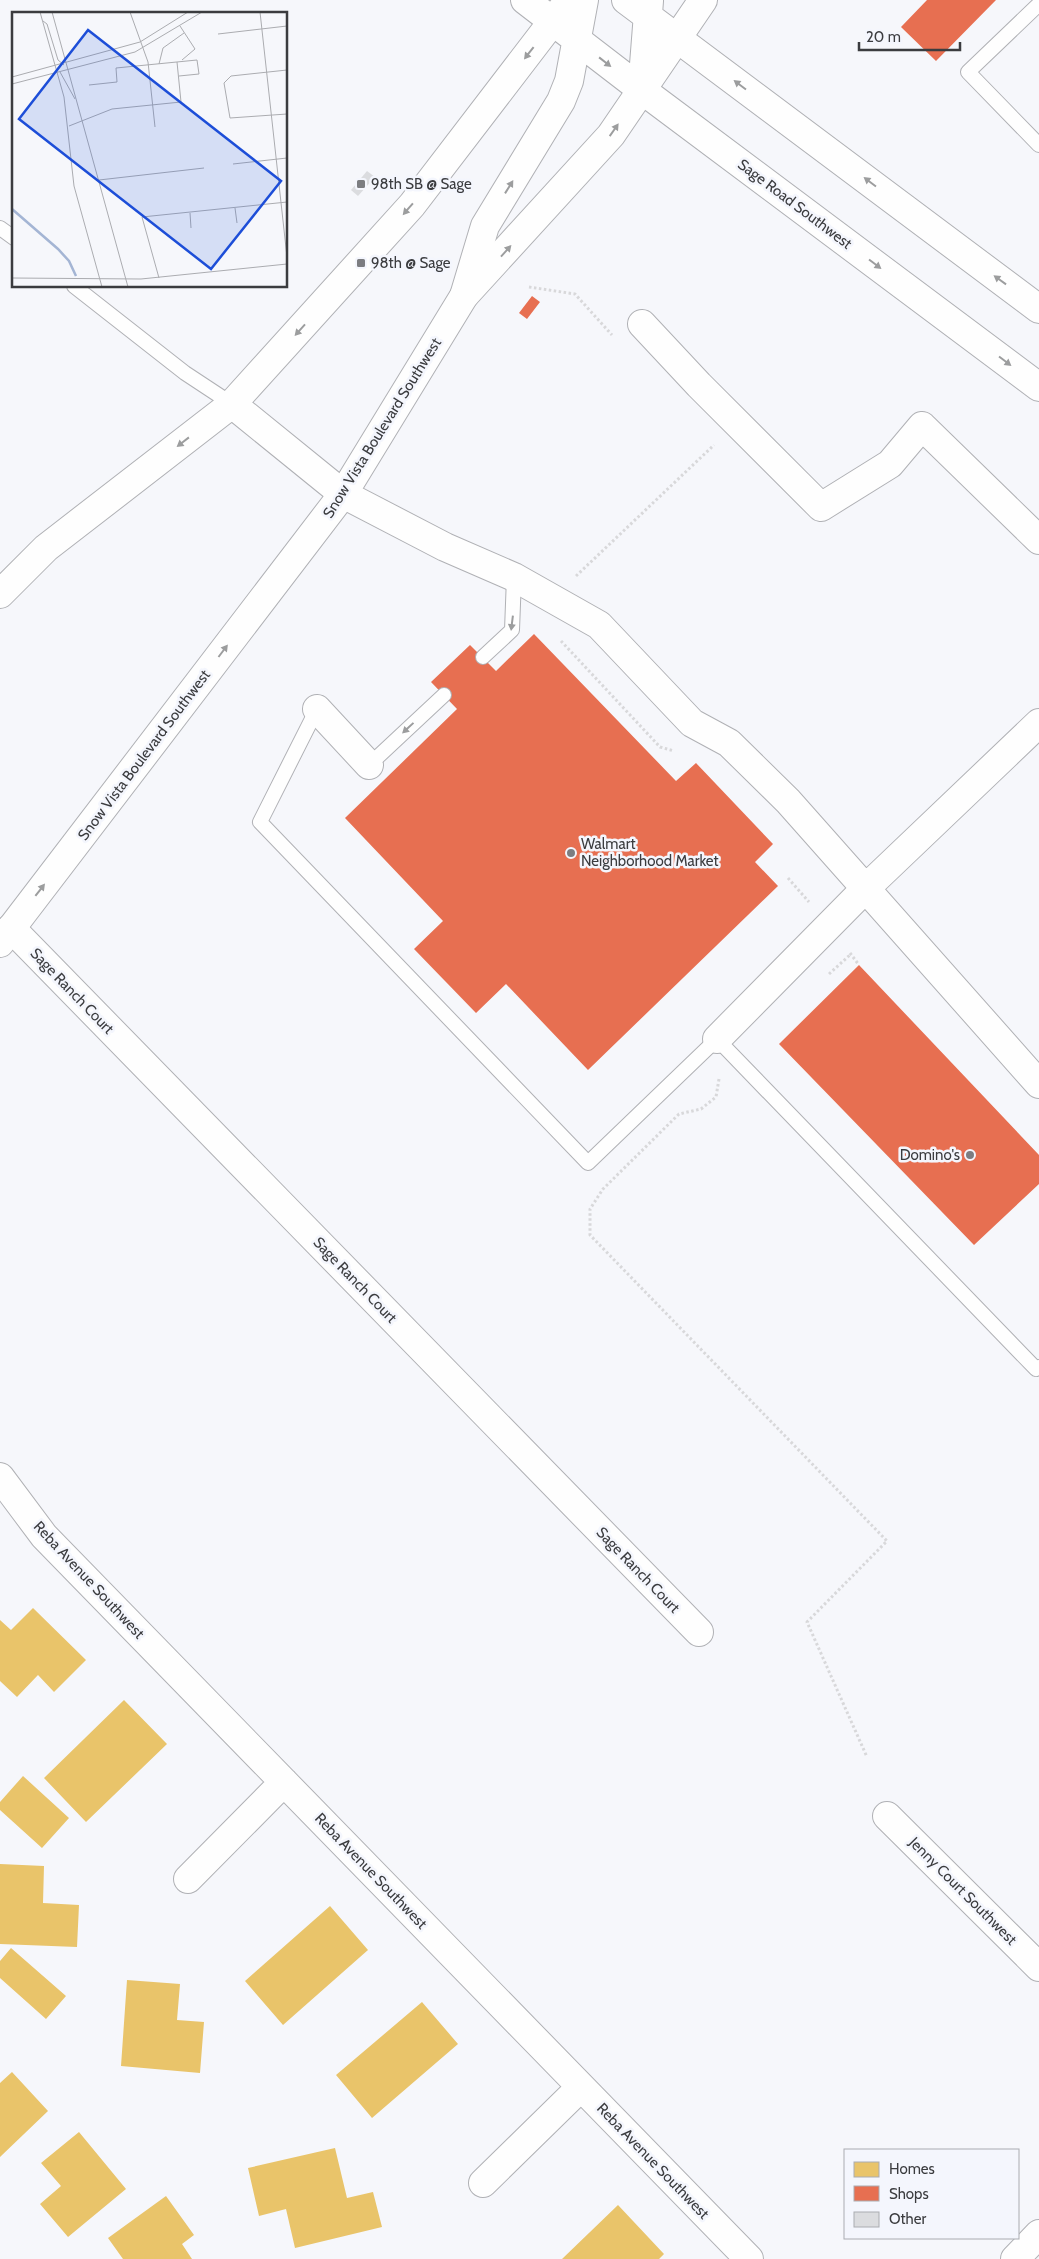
<svg xmlns="http://www.w3.org/2000/svg" width="1039" height="2259" viewBox="0 0 1039 2259" font-family="Cabin,sans-serif">
  <style>
    .homes { fill: #e9c46a }
    .shops { fill: #e76f51 }
    .building { fill: #dbdcdf }
    .lines { fill: none; stroke-linecap: round; stroke-linejoin: round }
    .service-casing { stroke: #b0b1b5; stroke-width: 16 }
    .minor-casing { stroke: #b0b1b5; stroke-width: 30 }
    .tertiary-casing { stroke: #b0b1b5; stroke-width: 30 }
    .secondary-casing { stroke: #b0b1b5; stroke-width: 30 }
    .path { stroke: #d8d8da; stroke-width: 3; stroke-dasharray: 2.5 2.5; stroke-linecap: butt }
    .service { stroke: #fefefe; stroke-width: 14 }
    .minor { stroke: #fefefe; stroke-width: 28 }
    .tertiary { stroke: #fefefe; stroke-width: 28 }
    .secondary { stroke: #fefefe; stroke-width: 28 }
    .oneway { fill: #9c9d9e }
    .poi-dot { fill: #7c7d81; stroke: #f4f6fd; stroke-width: 2 }
    .labels { text-anchor: middle; stroke-width: 5; stroke-linejoin: round; paint-order: stroke }
    .poi-label { font-size: 15px; fill: #3b3c3f; stroke: #f4f6fd; text-anchor: start }
    .street-label { font-size: 15px; fill: #3b3c3f; stroke: #f4f6fd }
    .inset-river { fill: none; stroke: #a4b5d4; stroke-width: 2.5 }
    .inset-road { fill: none; stroke: #abacb0; stroke-width: 1 }
    .view { fill: #1d4ed8; fill-opacity: 0.15; stroke: #1d4ed8; stroke-width: 2.5 }
    .inset-edge { fill: none; stroke: #3b3c3f; stroke-width: 2.5 }
  </style>
  <rect width="100%" height="100%" fill="#f6f7fb"/>
  <path class="homes" d="M 33,1608 L 86,1660 L 54,1692 L 38,1675 L 17,1697 L 0,1681 L 0,1620 L 11,1630 Z
    M 124,1700 L 167,1744 L 86,1822 L 44,1778 Z
    M 23,1776 L 69,1818 L 42,1848 L 0,1810 L 0,1802 Z
    M 0,1864 L 44,1866 L 43,1903 L 79,1905 L 77,1947 L 0,1944 Z
    M 330,1906 L 368,1950 L 283,2025 L 245,1981 Z
    M 11,1948 L 66,1996 L 46,2019 L 0,1978 L 0,1961 Z
    M 127,1980 L 180,1984 L 177,2020 L 204,2022 L 200,2073 L 121,2066 Z
    M 422,2002 L 458,2044 L 372,2118 L 336,2075 Z
    M 12,2072 L 48,2111 L 0,2157 L 0,2083 Z
    M 79,2132 L 126,2189 L 68,2237 L 40,2204 L 61,2186 L 41,2163 Z
    M 335,2148 L 347,2198 L 373,2192 L 382,2227 L 295,2248 L 286,2209 L 259,2216 L 248,2168 Z
    M 166,2196 L 194,2235 L 182,2244 L 192,2259 L 123,2259 L 108,2238 Z
    M 618,2205 L 664,2254 L 659,2259 L 562,2259 Z"/>
  <path class="shops" d="M 927,0 L 996,0 L 936,61 L 901,27 Z
    M 532,296 L 540,302 L 527,319 L 519,313 Z
    M 534,634 L 676,781 L 696,763 L 773,844 L 755,862 L 778,886 L 588,1070 L 506,984 L 476,1013 L 414,949 L 443,921 L 345,818 L 457,709 L 431,682 L 470,645 L 496,671 Z
    M 859,965 L 1039,1155 L 1039,1184 L 974,1245 L 779,1044 Z"/>
  <path class="building" d="M 367,171 L 375,177 L 358,196 L 351,190 Z"/>
  <g class="lines">
    <defs>
      <path id="service" d="M 1039,4 L 968,72 L 1039,145
        M 0,228 L 14,238
        M 74,286 L 185,373 L 232,404
        M 483,657 L 512,630 L 514,577
        M 317,709 L 260,822 L 588,1163 L 717,1039 L 1036,1369 L 1039,1367
        M 369,765 L 444,695"/>
      <path id="minor" d="M 642,324 L 699,385 L 821,507 L 890,464 L 922,426 L 1039,540
        M 232,404 L 343,494 L 445,547 L 514,577 L 599,625 L 692,723 L 729,743 L 788,801 L 1039,1084
        M 317,709 L 369,765
        M 11,928 L 699,1632
        M 717,1039 L 865,889 L 1039,723
        M 0,1477 L 44,1536 L 749,2259
        M 887,1816 L 1039,1967
        M 188,1879 L 284,1782
        M 483,2183 L 581,2087
        M 1015,2259 L 1039,2234"/>
      <path id="tertiary" d="M 525,0 L 642,90 L 1039,387
        M 626,0 L 1039,309
        M 642,90 L 649,1
        M 464,296 L 485,226 L 561,101 L 569,81 L 584,0"/>
      <path id="secondary" d="M 0,594 L 46,548 L 232,404 L 412,205 L 569,0
        M 0,943 L 343,494 L 464,296 L 611,135 L 703,0"/>
    </defs>
    <use href="#service" class="service-casing"/>
    <use href="#minor" class="minor-casing"/>
    <use href="#tertiary" class="tertiary-casing"/>
    <use href="#secondary" class="secondary-casing"/>
    <path class="path" d="M 529,287 L 575,294 L 612,335
      M 576,576 L 714,445
      M 561,641 L 660,747 L 674,751
      M 788,878 L 809,902
      M 850,953 L 859,965
      M 829,974 L 851,954
      M 719,1079 L 716,1097 L 701,1109 L 679,1114 L 603,1189 L 590,1209 L 590,1235 L 887,1541 L 807,1622 L 867,1757"/>
    <use href="#service" class="service"/>
    <use href="#minor" class="minor"/>
    <use href="#tertiary" class="tertiary"/>
    <use href="#secondary" class="secondary"/>
  </g>
  <defs><path id="oneway-solid" d="M-6-.8H1V-3.2L6.5 0L1 3.2V.8H-6Z" transform="scale(1.25)"/></defs>
  <g class="oneway">
    <use href="#oneway-solid" transform="translate(529 53) rotate(128)"/>
    <use href="#oneway-solid" transform="translate(605 62) rotate(38)"/>
    <use href="#oneway-solid" transform="translate(740 85) rotate(-143)"/>
    <use href="#oneway-solid" transform="translate(614 130) rotate(-55)"/>
    <use href="#oneway-solid" transform="translate(870 182) rotate(-143)"/>
    <use href="#oneway-solid" transform="translate(509 187) rotate(-58)"/>
    <use href="#oneway-solid" transform="translate(408 209) rotate(131)"/>
    <use href="#oneway-solid" transform="translate(506 251) rotate(-48)"/>
    <use href="#oneway-solid" transform="translate(875 264) rotate(37)"/>
    <use href="#oneway-solid" transform="translate(1000 280) rotate(-144)"/>
    <use href="#oneway-solid" transform="translate(300 330) rotate(132)"/>
    <use href="#oneway-solid" transform="translate(1005 361) rotate(37)"/>
    <use href="#oneway-solid" transform="translate(183 442) rotate(142)"/>
    <use href="#oneway-solid" transform="translate(512 623) rotate(97)"/>
    <use href="#oneway-solid" transform="translate(223 651) rotate(-53)"/>
    <use href="#oneway-solid" transform="translate(408 728) rotate(137)"/>
    <use href="#oneway-solid" transform="translate(40 890) rotate(-52)"/>
  </g>
  <g class="poi-dot">
    <rect x="356" y="179" width="10" height="10" rx="2.5"/>
    <rect x="356" y="258" width="10" height="10" rx="2.5"/>
    <circle cx="571" cy="853" r="5"/>
    <circle cx="970" cy="1155" r="5"/>
  </g>
  <g class="labels">
    <g class="poi-label">
      <text x="371" y="189">98th SB @ Sage</text>
      <text x="371" y="268">98th @ Sage</text>
      <text x="581" y="849">Walmart<tspan x="581" dy="17">Neighborhood Market</tspan></text>
      <text x="960" y="1160" text-anchor="end">Domino's</text>
    </g>
    <g class="street-label">
      <text transform="translate(795 204) rotate(37)" y="5">Sage Road Southwest</text>
      <text transform="translate(382 428) rotate(-58)" y="5">Snow Vista Boulevard Southwest</text>
      <text transform="translate(144 755) rotate(-53)" y="5">Snow Vista Boulevard Southwest</text>
      <text transform="translate(72 991) rotate(46)" y="5">Sage Ranch Court</text>
      <text transform="translate(355 1280) rotate(46)" y="5">Sage Ranch Court</text>
      <text transform="translate(638 1570) rotate(46)" y="5">Sage Ranch Court</text>
      <text transform="translate(89 1580) rotate(47)" y="5">Reba Avenue Southwest</text>
      <text transform="translate(371 1871) rotate(46)" y="5">Reba Avenue Southwest</text>
      <text transform="translate(963 1891) rotate(45)" y="5">Jenny Court Southwest</text>
      <text transform="translate(653 2161) rotate(46)" y="5">Reba Avenue Southwest</text>
    </g>
  </g>
  <g transform="translate(12 12)">
    <rect width="275" height="275" fill="#f6f7fb"/>
    <path class="inset-river" d="M 0,197 L 46,237 L 57,249 L 64,264"/>
    <path class="inset-road" d="M 28,0 L 52,85 L 62,174 L 90,275M 40,0 L 116,275M 118,0 L 136,50 L 143,115M 248,0 L 275,245M 31,9 L 35,12 L 46,48 L 52,53M 168,14 L 183,37 L 170,48M 206,22 L 275,14M 147,52 L 151,36 L 172,21M 275,58 L 219,64 L 212,71 L 218,106 L 275,102M 48,60 L 63,87M 0,65 L 128,30 L 176,0M 0,72 L 123,40 L 190,0M 77,73 L 105,70 L 104,56 L 185,48 L 187,62 L 167,64M 57,114 L 100,97 L 169,90 L 165,50M 221,152 L 275,146M 87,168 L 192,156M 223,196 L 225,211M 178,201 L 179,216M 0,266 L 129,267 L 275,252M 147,266 L 130,205 L 275,190"/>
    <path class="view" d="M 76,18 L 269,169 L 199,257 L 7,107 Z"/>
    <rect width="275" height="275" class="inset-edge"/>
  </g>
  <rect x="844" y="2149" width="175" height="90" fill="#f4f6fd" stroke="#aaacb1"/>
  <rect x="854" y="2162" width="25" height="15" fill="#e9c46a" stroke="#aaacb1"/>
  <text x="889" y="2174" font-size="15" fill="#3b3c3f">Homes</text>
  <rect x="854" y="2186" width="25" height="15" fill="#e76f51" stroke="#aaacb1"/>
  <text x="889" y="2199" font-size="15" fill="#3b3c3f">Shops</text>
  <rect x="854" y="2212" width="25" height="15" fill="#dbdcdf" stroke="#aaacb1"/>
  <text x="889" y="2224" font-size="15" fill="#3b3c3f">Other</text>
  <path d="M859 42v8h101v-8" fill="none" stroke="#3b3c3f" stroke-width="2.5"/>
  <text x="866" y="42" font-size="15" fill="#3b3c3f" stroke="#f4f6fd" stroke-width="4" paint-order="stroke">20 m</text>
</svg>
